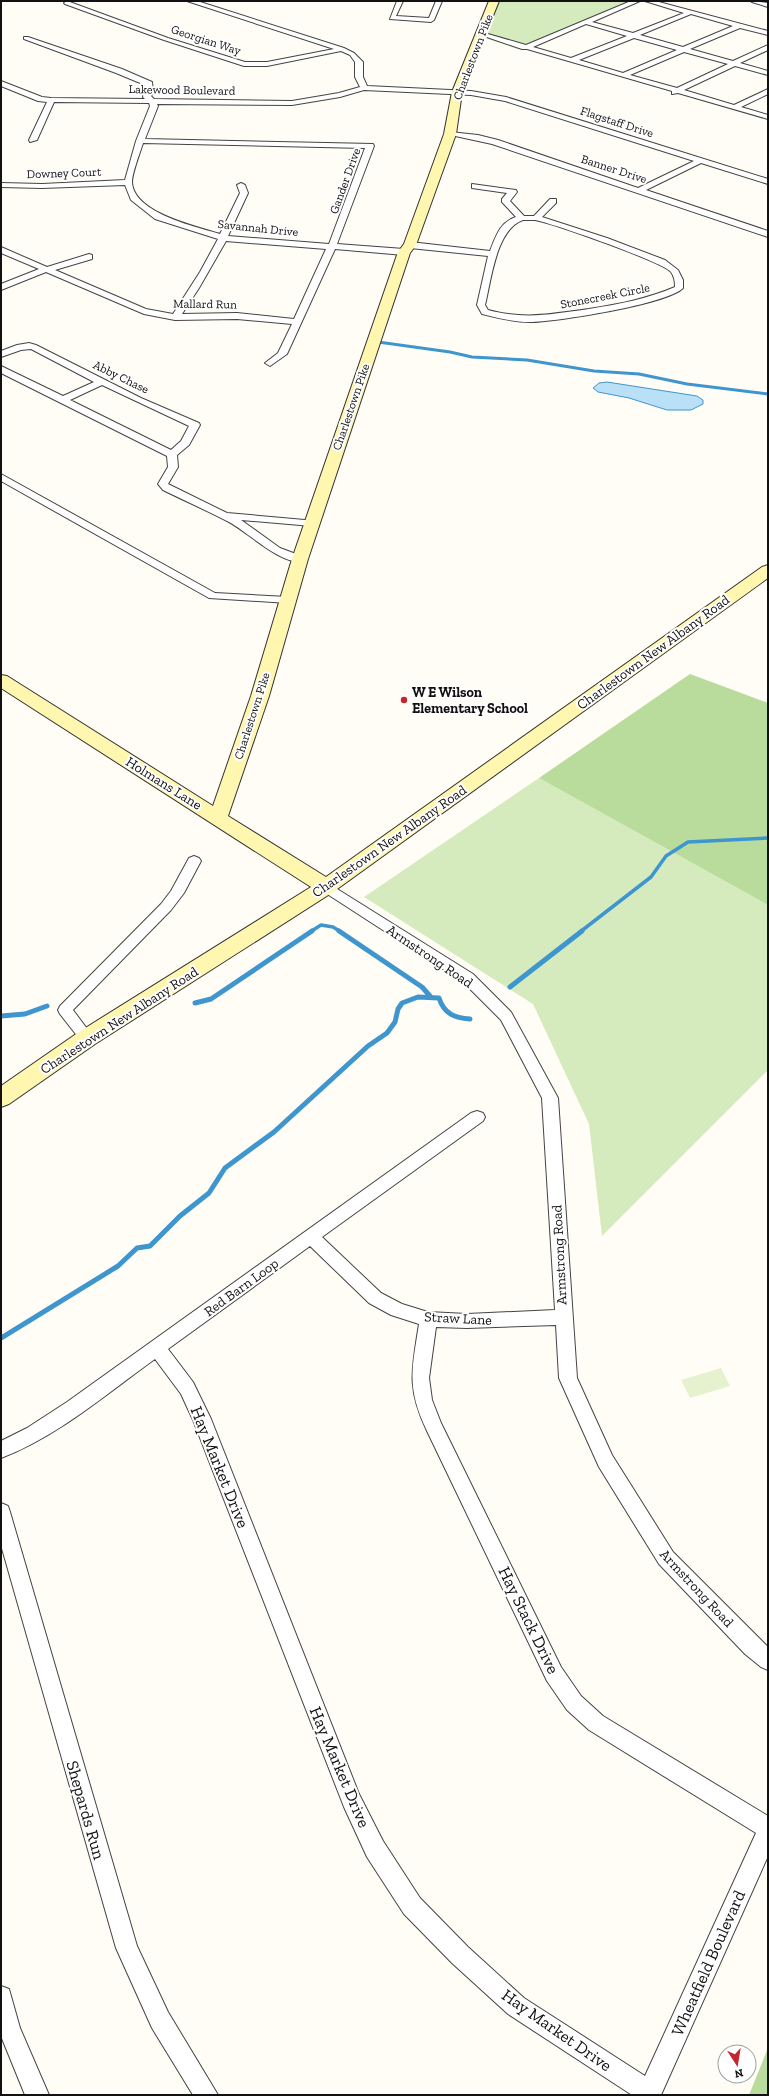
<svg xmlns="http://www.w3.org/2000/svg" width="769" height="2096" viewBox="0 0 769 2096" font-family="'Zilla Slab',serif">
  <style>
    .green { fill: #d5ebbd }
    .forest { fill: #b9dc9c }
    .pitch { fill: #e6f2cf }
    .water { fill: #b9e0f7; stroke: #3f96cf }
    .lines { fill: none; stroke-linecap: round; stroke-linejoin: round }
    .stream-far2 { stroke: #3f96cf; stroke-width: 3 }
    .stream-far1 { stroke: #3f96cf; stroke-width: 3.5 }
    .stream { stroke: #3f96cf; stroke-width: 5 }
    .street-casing { stroke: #444; stroke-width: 2 }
    .secondary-casing { stroke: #333; stroke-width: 2 }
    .street { fill: #fff; fill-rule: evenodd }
    .secondary { fill: #fff6b0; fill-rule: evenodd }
    .poi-dot { fill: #c4262e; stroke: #fff; stroke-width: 1.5 }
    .labels { text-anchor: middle; stroke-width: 4; stroke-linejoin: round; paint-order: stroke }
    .far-street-label { font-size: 12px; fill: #111; stroke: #fff }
    .street-label { font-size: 14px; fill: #111; stroke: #fff }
    .poi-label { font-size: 14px; font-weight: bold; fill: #111; stroke: #fff; text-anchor: start }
    .near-street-label { font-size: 17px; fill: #111; stroke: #fff }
  </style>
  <rect width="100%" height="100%" fill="#fffdf5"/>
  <path class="green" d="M 498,1 L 633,1 L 517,49 L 485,38 Z
    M 539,778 L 768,905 L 768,1070 L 602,1236 L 589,1124 L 533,1004 L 364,897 Z"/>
  <path class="forest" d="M 690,674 L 768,703 L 768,905 L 539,778 Z
    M 768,2048 L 768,2095 L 749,2095 Z"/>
  <path class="pitch" d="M 721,1368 L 730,1386 L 690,1398 L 681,1380 Z"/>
  <path class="water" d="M 607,382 L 697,396 L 703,400 L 703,404 L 691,410 L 667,410 L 629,398 L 598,392 L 593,388 L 599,383 Z"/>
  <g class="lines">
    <path class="stream-far2" d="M 378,342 L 450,352 L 472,357 L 527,360 L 594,371 L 639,374 L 687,384 L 768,394"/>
    <path class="stream-far1" d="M 310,932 L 321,925 L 333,927 L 341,932
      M 580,932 L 651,877 L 666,856 L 688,842 L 768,838"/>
    <path class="stream" d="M 339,931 L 422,987 L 430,996
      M 510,987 L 582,931
      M 195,1003 L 211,999 L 312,931
      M 1,1016 L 25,1014 L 47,1006
      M 1,1338 L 118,1266 L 137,1248 L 150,1246 L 180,1216 L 209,1193 L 225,1168 L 274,1132 L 368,1046 L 387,1033 L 395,1022 L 398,1009 L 402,1003 L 418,997 L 439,998 C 444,1014 455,1018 470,1019"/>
    <defs>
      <path id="street" d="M 67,1 L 168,38 L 245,62 L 267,62 L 334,49 L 187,1 L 197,1 L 344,48 L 354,53 L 363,62 L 363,77 L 367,86 L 471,91 L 506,97 L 768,179 L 768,184 L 701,163 L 646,190 L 768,231 L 768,237 L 492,144 L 446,134 L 450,132 L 478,135 L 498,140 L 638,188 L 694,161 L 505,101 L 471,95 L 364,90 L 340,97 L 292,105 L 157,104 L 158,106 L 145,139 L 373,144 L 374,146 L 337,244 L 404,249 L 408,252 L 404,255 L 335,249 L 287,354 L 270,366 L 265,363 L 278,353 L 292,324 L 237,319 L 175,320 L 144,314 L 46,272 L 1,290 L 1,284 L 39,269 L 1,253 L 1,247 L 47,267 L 89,254 L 92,255 L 92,259 L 55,270 L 146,309 L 173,314 L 200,272 L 218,239 L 155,219 L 131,200 L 125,185 L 42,188 L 1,187 L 1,183 L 42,184 L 125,180 L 136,141 L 150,106 L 149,103 L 54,102 L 37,140 L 30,142 L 29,140 L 47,102 L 38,101 L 1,86 L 1,81 L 42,97 L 51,98 L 145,99 L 143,97 L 145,85 L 116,73 L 24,39 L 24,37 L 28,37 L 122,69 L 152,82 L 153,92 L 151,96 L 154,99 L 292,101 L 339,93 L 360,87 L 355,77 L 355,62 L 350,55 L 341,51 L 267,66 L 244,66 L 164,40 L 65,4 L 64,3 ZM 143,143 L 365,148 L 329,244 L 228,236 L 248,193 L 245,185 L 241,183 L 237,185 L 240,193 L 220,234 C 197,227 133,213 132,182 C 132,173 140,153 143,143 ZM 226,241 L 326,249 L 294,319 L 237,313 L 182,314 L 199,288 Z
        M 397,1 L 403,1 L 396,16 L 429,18 L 436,1 L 442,1 L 434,20 L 431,22 L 390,19 Z
        M 631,1 L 640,1 L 592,22 L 633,33 L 684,13 L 645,1 L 655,1 L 768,31 L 768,35 L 740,28 L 690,49 L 733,61 L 768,45 L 768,50 L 740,63 L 768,71 L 768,75 L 735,66 L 684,90 L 734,105 L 768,89 L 768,94 L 741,107 L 768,115 L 768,119 L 678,93 L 672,94 L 672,91 L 527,49 L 522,49 L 478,34 L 481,32 L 526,45 ZM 691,14 L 733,26 L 683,47 L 640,35 ZM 586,24 L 627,36 L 571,58 L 533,47 ZM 634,38 L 677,50 L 623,73 L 579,60 ZM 684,52 L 728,64 L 677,88 L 630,75 Z
        M 751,1 L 768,3 L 768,7 L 752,2 Z
        M 472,184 L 516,190 L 517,192 L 510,201 L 524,216 L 534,216 L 550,199 L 556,199 L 556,203 L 542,217 L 607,238 L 665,260 L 678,270 L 683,280 L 683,288 C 668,304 555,322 530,322 C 513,322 498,318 482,314 L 477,305 L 488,256 L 410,248 L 406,245 L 410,242 L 490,251 C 496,236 500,222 516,217 L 502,202 L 502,199 L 507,193 L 472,188 ZM 523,220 C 527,220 531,220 535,220 C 552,223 663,262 671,272 C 674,276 675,281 675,287 C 647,299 619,304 589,309 C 552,314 525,320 488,310 L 485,305 C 491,281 496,229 523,220 Z
        M 29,343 L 36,345 L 141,398 L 199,423 L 200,425 L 189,445 L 177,455 L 178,467 L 168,484 L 227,513 L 316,521 L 317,523 L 316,525 L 312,526 L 241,520 L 280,548 L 304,557 L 306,559 L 304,561 C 283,567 248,532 229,522 C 208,511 185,501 163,490 L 158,484 L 168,467 L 167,456 L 1,373 L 1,366 L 63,396 L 94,382 L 31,349 L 21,350 L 1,357 L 1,351 L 17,345 ZM 102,385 L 189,426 L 181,441 L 171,450 L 70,400 Z
        M 1,474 L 215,593 L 288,597 L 294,600 L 288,603 L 209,598 L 1,481 Z
        M 194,856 L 199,858 L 201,861 L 184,893 L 171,910 L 73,1010 L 94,1038 L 92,1042 L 87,1044 L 82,1042 L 60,1014 L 58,1010 L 60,1006 L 161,904 L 171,891 L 189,858 Z
        M 326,882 L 473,974 L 511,1012 L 558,1098 L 577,1378 L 612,1455 L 673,1552 L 768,1647 L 768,1670 L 761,1667 L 745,1654 L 659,1564 L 599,1467 L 559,1378 L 556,1325 L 467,1328 L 436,1327 L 429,1378 L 432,1400 L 441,1423 L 561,1667 L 581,1696 L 603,1716 L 768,1816 L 768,1856 L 661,2095 L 632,2095 L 508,2014 L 452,1963 L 404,1914 L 367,1857 L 344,1807 L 193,1420 L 181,1394 L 155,1359 C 106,1394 57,1437 1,1458 L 1,1441 L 27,1428 L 67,1402 L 471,1113 L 477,1111 L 483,1113 L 485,1117 L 483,1121 L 322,1237 L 381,1293 L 402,1304 L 428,1312 L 467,1314 L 555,1310 L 542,1098 L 501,1020 L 463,982 L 321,890 L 319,887 L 321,884 ZM 310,1246 L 369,1303 L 391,1315 L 419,1324 C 412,1369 406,1387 427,1431 L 547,1681 L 567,1710 L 589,1730 L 756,1833 L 645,2076 L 524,1998 L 468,1947 L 420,1898 L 383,1841 L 359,1794 L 211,1419 L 193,1382 L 168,1349 Z
        M 1,1503 L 8,1506 L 10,1512 L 137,1946 L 168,2012 L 218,2095 L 193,2095 L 152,2028 L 116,1948 L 1,1545 Z
        M 1,1986 L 9,1989 L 20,2028 L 49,2095 L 25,2095 L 1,2036 Z"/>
      <path id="secondary" d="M 489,1 L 499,1 L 462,92 L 456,134 L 416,245 L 410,253 L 308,559 L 269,696 L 228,816 L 326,877 L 762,567 L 768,565 L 768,578 L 333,892 L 95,1044 L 9,1104 L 1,1107 L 1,1086 L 79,1032 L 311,887 L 1,688 L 1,675 L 7,676 L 213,806 L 251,696 L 292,559 L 398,252 L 404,244 L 444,134 L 452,92 Z"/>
    </defs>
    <use href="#street" class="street-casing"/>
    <use href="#secondary" class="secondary-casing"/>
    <use href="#street" class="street"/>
    <use href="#secondary" class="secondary"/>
  </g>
  <circle class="poi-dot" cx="404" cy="700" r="4"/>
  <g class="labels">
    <g class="far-street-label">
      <text transform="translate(206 40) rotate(18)" y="4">Georgian Way</text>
      <text transform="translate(473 57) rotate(-69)" y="4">Charlestown Pike</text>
      <text transform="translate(182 90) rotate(1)" y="4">Lakewood Boulevard</text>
      <text transform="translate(617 122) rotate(18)" y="4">Flagstaff Drive</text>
      <text transform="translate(614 169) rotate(18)" y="4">Banner Drive</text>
      <text transform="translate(64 173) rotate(-2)" y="4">Downey Court</text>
      <text transform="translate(345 181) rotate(-70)" y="4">Gander Drive</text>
      <text transform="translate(258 228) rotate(6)" y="4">Savannah Drive</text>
      <text transform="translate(605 296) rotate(-11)" y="4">Stonecreek Circle</text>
      <text transform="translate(205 304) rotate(1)" y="4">Mallard Run</text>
      <text transform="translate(121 377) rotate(26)" y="4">Abby Chase</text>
      <text transform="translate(351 407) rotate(-71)" y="4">Charlestown Pike</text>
      <text transform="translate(252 716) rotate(-72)" y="4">Charlestown Pike</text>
    </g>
    <g class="street-label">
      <text transform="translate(653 652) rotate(-36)" y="5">Charlestown New Albany Road</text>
      <text transform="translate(164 783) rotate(32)" y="5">Holmans Lane</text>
      <text transform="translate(389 841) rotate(-35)" y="5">Charlestown New Albany Road</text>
      <text transform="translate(430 956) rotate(34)" y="5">Armstrong Road</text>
      <text transform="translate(119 1020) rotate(-33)" y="5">Charlestown New Albany Road</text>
      <text transform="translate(559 1255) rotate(-93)" y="5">Armstrong Road</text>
      <text transform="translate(241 1287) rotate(-36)" y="5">Red Barn Loop</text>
      <text transform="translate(458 1318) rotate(3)" y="5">Straw Lane</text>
      <text transform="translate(697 1588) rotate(47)" y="5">Armstrong Road</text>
    </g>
    <g class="poi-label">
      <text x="412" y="697">W E Wilson<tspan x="412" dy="16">Elementary School</tspan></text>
    </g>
    <g class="near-street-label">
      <text transform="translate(220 1467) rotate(68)" y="6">Hay Market Drive</text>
      <text transform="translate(529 1620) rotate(64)" y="6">Hay Stack Drive</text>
      <text transform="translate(340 1767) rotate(67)" y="6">Hay Market Drive</text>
      <text transform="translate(86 1810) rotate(74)" y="6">Shepards Run</text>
      <text transform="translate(708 1963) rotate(-66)" y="6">Wheatfield Boulevard</text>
      <text transform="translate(557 2030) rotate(35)" y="6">Hay Market Drive</text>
    </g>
  </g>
  <rect width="769" height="2096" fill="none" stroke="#111111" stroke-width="4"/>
  <g transform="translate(737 2064) rotate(168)"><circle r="19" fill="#ffffff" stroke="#a0a0a0"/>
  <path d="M0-3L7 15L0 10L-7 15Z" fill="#c4262e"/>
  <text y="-6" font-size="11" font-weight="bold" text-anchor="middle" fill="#111111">N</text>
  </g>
</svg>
